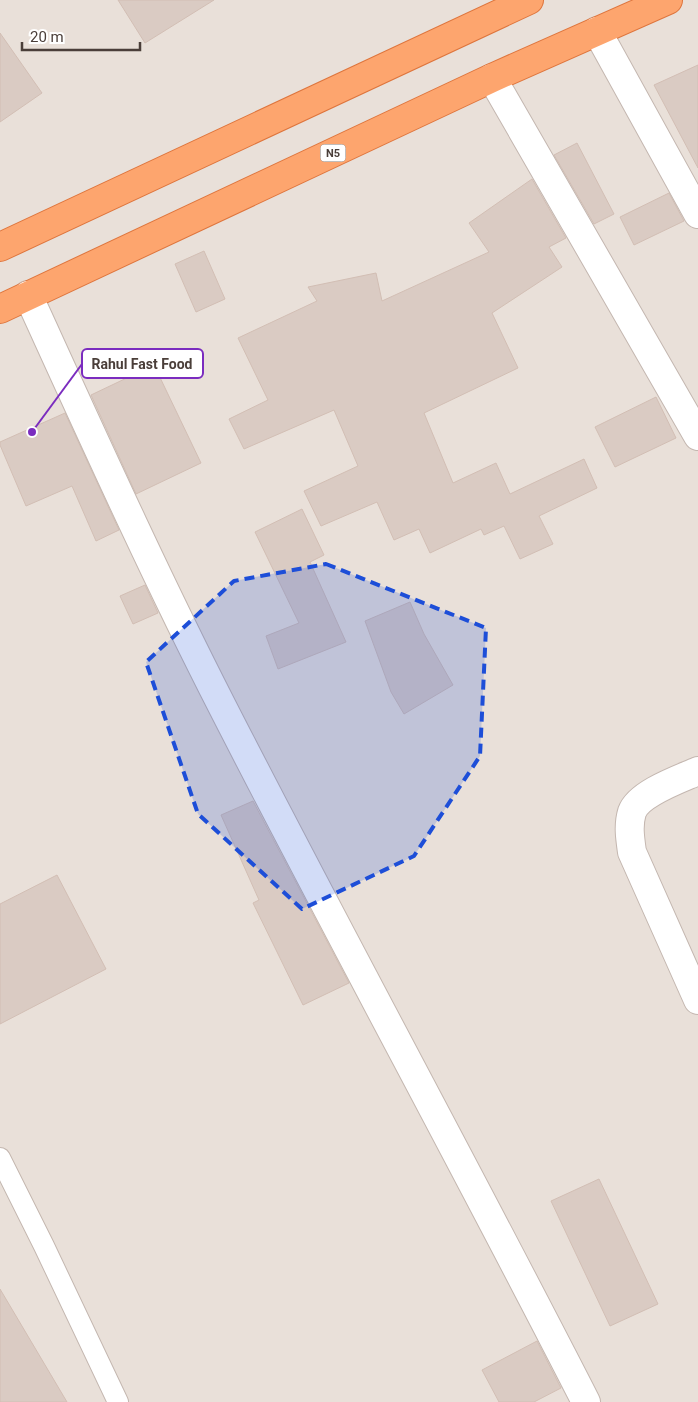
<svg xmlns="http://www.w3.org/2000/svg" width="698" height="1402" viewBox="0 0 698 1402" font-family="Roboto,sans-serif">
  <style>
    .residential { fill: #e9e0d9 }
    .building { fill: #dacbc3; stroke: #d2beb4 }
    .lines { fill: none; stroke-linecap: round; stroke-linejoin: round }
    .lane-casing { stroke: #c4b7b0; stroke-width: 22 }
    .street-casing { stroke: #c4b7b0; stroke-width: 30 }
    .highway-casing { stroke: #de753d; stroke-width: 30 }
    .lane { stroke: #fff; stroke-width: 20 }
    .street { stroke: #fff; stroke-width: 28 }
    .highway { stroke: #fda56e; stroke-width: 28 }
    .marked { fill: #1d4ed8; fill-opacity: 0.2; stroke: #1d4ed8; stroke-width: 4; stroke-dasharray: 10 6; stroke-linejoin: round }
    .labels { text-anchor: middle; stroke-width: 4.5; stroke-linejoin: round; paint-order: stroke }
    .shield { fill: #fff; stroke: #807874; stroke-width: 1 }
    .shield-label { font-size: 11px; font-weight: bold; fill: #4a3e39 }
    .leader { fill: none; stroke: #7b2cbf; stroke-width: 2 }
    .callout-dot { fill: #7b2cbf; stroke: #fff; stroke-width: 2 }
    .callout { fill: #fff; stroke: #7b2cbf; stroke-width: 2 }
    .callout-label { font-size: 14px; text-anchor: middle; font-weight: bold; fill: #4a3e39 }
  </style>
  <rect width="100%" height="100%" fill="#f5efeb"/>
  <path class="residential" d="M 0,0 L 698,0 L 698,1402 L 0,1402 Z"/>
  <path class="building" d="M 118,0 L 214,0 L 145,43 Z
    M 0,33 L 42,93 L 0,122 Z
    M 698,65 L 698,168 L 654,85 Z
    M 577,143 L 614,214 L 594,224 L 554,155 Z
    M 532,179 L 566,238 L 549,247 L 562,267 L 492,313 L 518,368 L 424,413 L 453,483 L 496,463 L 510,494 L 584,459 L 597,488 L 539,516 L 553,544 L 520,559 L 504,526 L 484,535 L 481,529 L 430,553 L 419,529 L 394,540 L 377,502 L 321,526 L 304,491 L 358,466 L 334,410 L 244,449 L 229,419 L 268,400 L 238,338 L 317,301 L 308,287 L 376,273 L 382,301 L 489,252 L 469,223 Z
    M 669,193 L 684,221 L 634,245 L 620,217 Z
    M 204,251 L 225,299 L 196,312 L 175,264 Z
    M 154,365 L 201,463 L 136,494 L 91,395 Z
    M 656,397 L 676,438 L 615,467 L 595,427 Z
    M 65,413 L 119,530 L 96,541 L 72,486 L 26,506 L 0,445 L 0,442 Z
    M 302,509 L 324,555 L 310,562 L 346,642 L 278,669 L 266,636 L 299,623 L 255,532 Z
    M 145,585 L 158,613 L 133,624 L 120,596 Z
    M 410,602 L 424,634 L 453,685 L 404,714 L 391,692 L 365,621 Z
    M 253,801 L 349,983 L 303,1005 L 253,903 L 259,900 L 221,815 Z
    M 57,875 L 106,969 L 0,1024 L 0,904 Z
    M 599,1179 L 658,1304 L 610,1326 L 551,1201 Z
    M 0,1289 L 67,1402 L 0,1402 Z
    M 537,1341 L 561,1388 L 534,1402 L 499,1402 L 482,1370 Z"/>
  <g class="lines">
    <defs>
      <path id="lane" d="M 0,1158 L 44,1246 L 118,1402"/>
      <path id="street" d="M 597,31 L 698,214
        M 492,78 L 698,436
        M 28,295 C 91,433 153,571 222,706 C 341,939 467,1169 586,1402
        M 698,771 C 680,779 639,793 632,812 C 628,825 630,838 632,852 L 698,1000"/>
      <path id="highway" d="M 0,247 L 529,0
        M 0,309 L 492,78 L 668,0"/>
    </defs>
    <use href="#lane" class="lane-casing"/>
    <use href="#street" class="street-casing"/>
    <use href="#highway" class="highway-casing"/>
    <use href="#lane" class="lane"/>
    <use href="#street" class="street"/>
    <use href="#highway" class="highway"/>
  </g>
  <path class="marked" d="M 326,564 L 486,628 L 480,756 L 414,856 L 302,909 L 198,814 L 146,662 L 234,581 Z"/>
  <g class="labels">
    <rect class="shield" x="320.5" y="144.5" width="25" height="17" rx="4"/>
    <g class="shield-label">
      <text x="333" y="157">N5</text>
    </g>
  </g>
  <path class="leader" d="M32 432L82 364"/>
  <circle class="callout-dot" cx="32" cy="432" r="5"/>
  <rect class="callout" x="82" y="349" width="121" height="29" rx="5"/>
  <g class="callout-label">
    <text x="142" y="369">Rahul Fast Food</text>
  </g>
  <path d="M22 42v8h118v-8" fill="none" stroke="#4a3e39" stroke-width="2.5"/>
  <text x="30" y="42" font-size="15" fill="#4a3e39" stroke="#ffffff" stroke-width="4" paint-order="stroke">20 m</text>
</svg>
